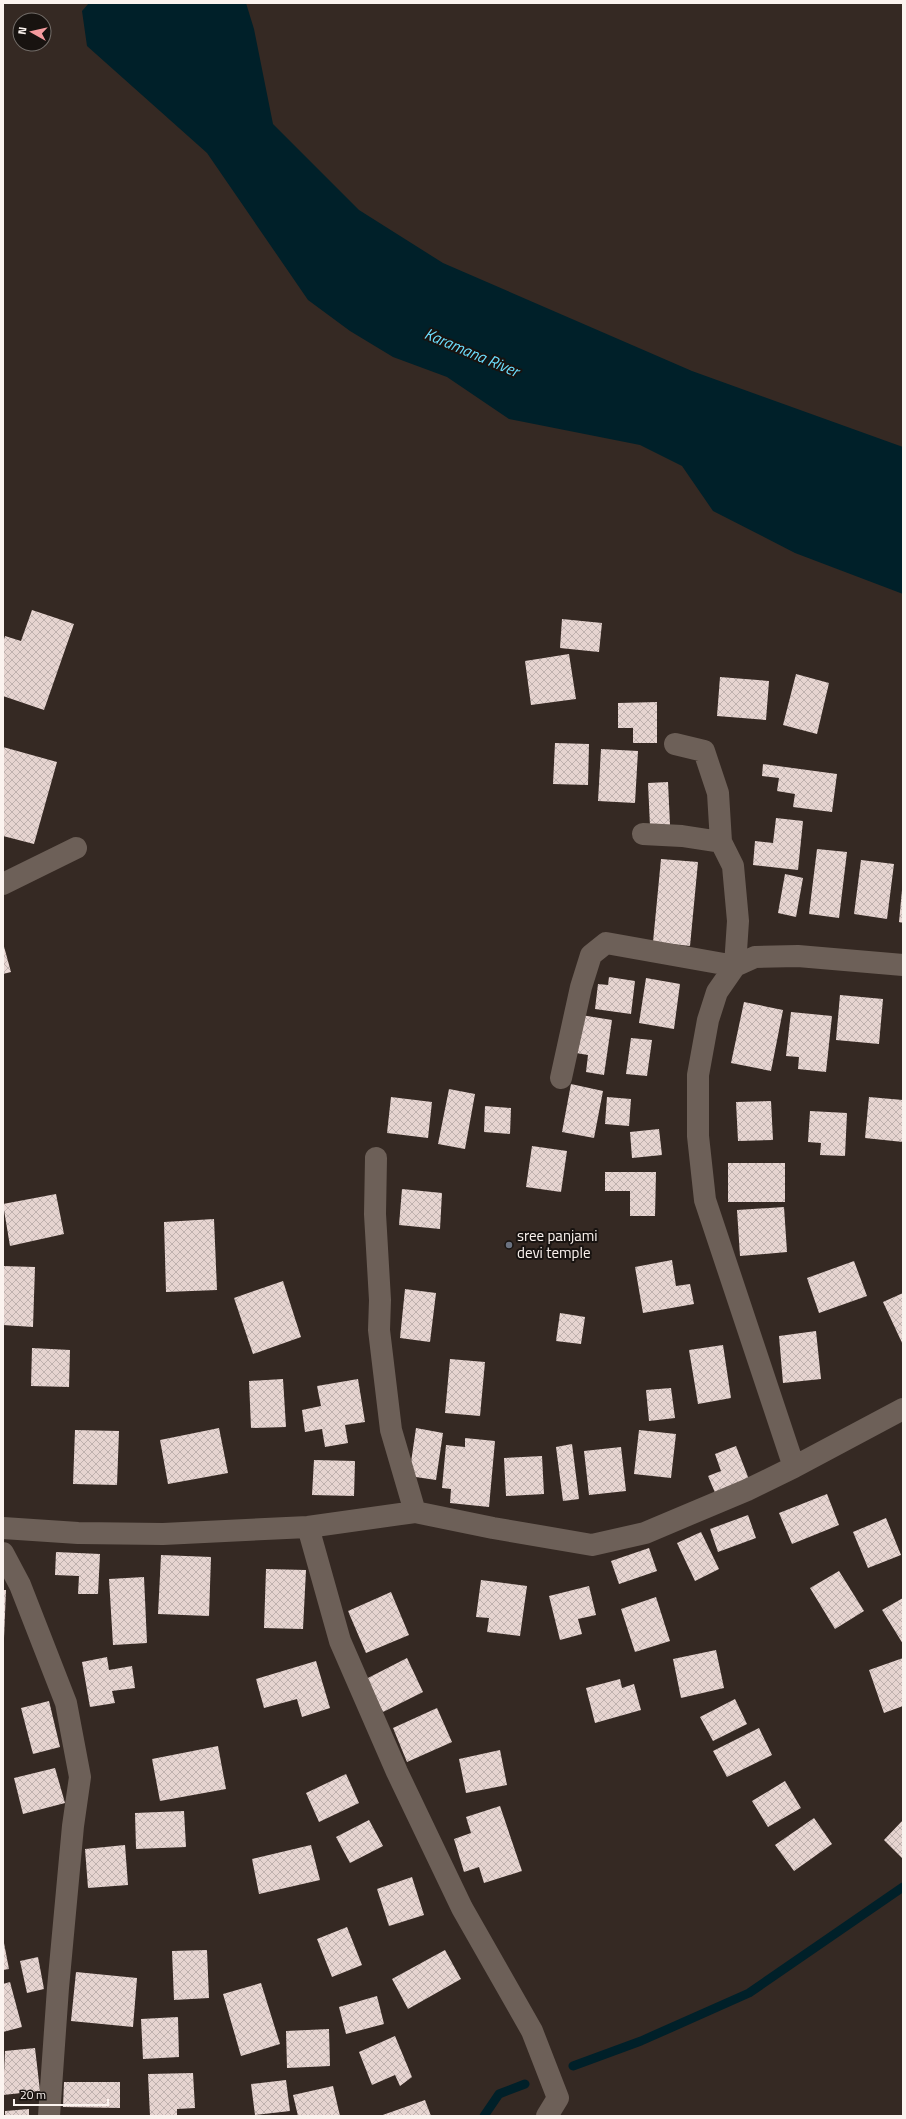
<svg xmlns="http://www.w3.org/2000/svg" width="906" height="2119" viewBox="0 0 906 2119" font-family="'Titillium Web',sans-serif">
  <style>
    .water { fill: #002029 }
    .lines { fill: none; stroke-linecap: round; stroke-linejoin: round }
    .stream { stroke: #002029; stroke-width: 9 }
    .building { fill: url(#building-cross-hatch) }
    .minor { stroke: #6d6058; stroke-width: 22 }
    .worship-dot { fill: #6b7280; stroke: #181310; stroke-width: 1.5 }
    .labels { text-anchor: middle; stroke-width: 4; stroke-linejoin: round; paint-order: stroke }
    .poi-label { font-size: 15px; fill: #fbf3ef; stroke: #181310; text-anchor: start }
    .water-label { font-size: 16px; font-style: italic; fill: #6cdefe; stroke: #181310 }
  </style>
  <defs>
    <pattern id="building-cross-hatch" width="8" height="8" patternUnits="userSpaceOnUse"><rect width="8" height="8" fill="#e6d4d0"/><path d="M0 0l8 8M0 8l8-8" fill="none" stroke="#bfb1ae"/></pattern>
  </defs>
  <rect width="100%" height="100%" fill="#352923"/>
  <path class="water" d="M 89,3 L 246,3 L 254,29 L 273,124 L 359,210 L 443,263 L 692,371 L 903,447 L 903,594 L 795,553 L 713,511 L 682,466 L 640,445 L 509,419 L 447,377 L 393,357 L 350,331 L 308,300 L 207,153 L 87,46 L 82,11 Z"/>
  <g class="lines">
    <path class="stream" d="M 573,2066 L 641,2041 L 749,1993 L 903,1887
      M 484,2116 L 499,2094 L 525,2084"/>
  </g>
  <path class="building" d="M 32,610 L 74,624 L 44,710 L 3,696 L 3,643 L 5,636 L 21,641 Z
    M 562,619 L 602,623 L 599,652 L 560,648 Z
    M 569,654 L 576,699 L 531,705 L 525,661 Z
    M 796,674 L 829,683 L 817,734 L 783,725 Z
    M 720,677 L 769,681 L 766,720 L 717,716 Z
    M 657,702 L 657,743 L 633,743 L 633,728 L 618,728 L 618,703 Z
    M 555,743 L 589,744 L 588,785 L 553,784 Z
    M 3,747 L 57,762 L 34,844 L 3,836 Z
    M 601,749 L 638,751 L 635,803 L 598,801 Z
    M 763,764 L 837,774 L 832,812 L 793,807 L 795,794 L 777,791 L 779,778 L 762,776 Z
    M 668,782 L 670,825 L 650,826 L 648,783 Z
    M 776,818 L 803,821 L 798,870 L 753,865 L 755,841 L 773,843 Z
    M 817,849 L 847,852 L 839,918 L 809,914 Z
    M 661,859 L 698,862 L 690,946 L 653,942 Z
    M 861,860 L 894,864 L 887,919 L 854,914 Z
    M 785,874 L 803,878 L 796,917 L 778,913 Z
    M 902,890 L 903,890 L 903,923 L 899,922 Z
    M 3,943 L 11,972 L 3,974 Z
    M 609,977 L 635,981 L 631,1014 L 595,1009 L 598,984 L 608,985 Z
    M 646,978 L 680,984 L 674,1029 L 639,1023 Z
    M 840,995 L 883,999 L 879,1044 L 836,1040 Z
    M 744,1002 L 783,1010 L 771,1071 L 731,1063 Z
    M 791,1012 L 832,1016 L 826,1072 L 798,1069 L 799,1057 L 786,1056 Z
    M 581,1015 L 612,1020 L 604,1075 L 586,1072 L 588,1055 L 576,1053 Z
    M 631,1038 L 652,1040 L 647,1076 L 626,1074 Z
    M 571,1084 L 603,1091 L 594,1138 L 562,1132 Z
    M 449,1089 L 475,1094 L 465,1149 L 438,1144 Z
    M 391,1097 L 432,1102 L 428,1138 L 387,1133 Z
    M 607,1097 L 631,1099 L 629,1126 L 605,1124 Z
    M 869,1097 L 903,1100 L 903,1142 L 865,1138 Z
    M 771,1101 L 773,1140 L 738,1141 L 736,1102 Z
    M 485,1106 L 511,1108 L 510,1134 L 484,1132 Z
    M 810,1111 L 847,1113 L 845,1156 L 820,1155 L 821,1143 L 808,1142 Z
    M 659,1129 L 662,1155 L 632,1158 L 630,1132 Z
    M 532,1146 L 567,1151 L 561,1192 L 526,1187 Z
    M 728,1163 L 785,1163 L 785,1202 L 728,1202 Z
    M 605,1172 L 656,1172 L 655,1216 L 630,1216 L 630,1191 L 605,1191 Z
    M 402,1189 L 442,1193 L 440,1229 L 399,1225 Z
    M 56,1194 L 64,1234 L 10,1246 L 3,1204 Z
    M 784,1207 L 787,1252 L 740,1256 L 737,1210 Z
    M 214,1219 L 217,1290 L 166,1292 L 164,1222 Z
    M 672,1260 L 676,1286 L 690,1284 L 694,1304 L 643,1313 L 635,1267 Z
    M 854,1261 L 867,1296 L 819,1313 L 807,1278 Z
    M 3,1266 L 35,1267 L 33,1327 L 3,1325 Z
    M 283,1281 L 301,1337 L 253,1354 L 234,1298 Z
    M 405,1289 L 436,1293 L 430,1342 L 400,1338 Z
    M 903,1293 L 903,1345 L 883,1302 Z
    M 560,1313 L 585,1317 L 581,1344 L 556,1341 Z
    M 816,1331 L 821,1379 L 783,1383 L 779,1336 Z
    M 723,1345 L 731,1398 L 698,1404 L 689,1350 Z
    M 32,1348 L 70,1350 L 69,1387 L 31,1386 Z
    M 450,1359 L 485,1362 L 480,1416 L 445,1413 Z
    M 283,1379 L 286,1427 L 251,1428 L 249,1381 Z
    M 358,1379 L 365,1422 L 345,1425 L 348,1443 L 325,1447 L 322,1429 L 305,1432 L 302,1410 L 321,1406 L 317,1386 Z
    M 671,1388 L 675,1418 L 649,1421 L 646,1390 Z
    M 219,1428 L 228,1473 L 168,1484 L 160,1440 Z
    M 416,1428 L 443,1433 L 436,1480 L 409,1476 Z
    M 75,1430 L 119,1431 L 117,1485 L 73,1484 Z
    M 639,1430 L 676,1434 L 671,1478 L 634,1474 Z
    M 465,1438 L 495,1441 L 489,1507 L 450,1503 L 451,1489 L 442,1488 L 446,1445 L 465,1447 Z
    M 572,1444 L 579,1499 L 563,1501 L 556,1447 Z
    M 736,1446 L 750,1482 L 716,1495 L 708,1476 L 721,1471 L 715,1454 Z
    M 621,1447 L 626,1491 L 589,1495 L 584,1451 Z
    M 542,1456 L 544,1494 L 506,1496 L 504,1458 Z
    M 314,1460 L 355,1461 L 354,1496 L 312,1495 Z
    M 827,1494 L 839,1525 L 792,1544 L 779,1513 Z
    M 748,1515 L 756,1538 L 718,1552 L 710,1529 Z
    M 886,1518 L 901,1555 L 868,1568 L 853,1532 Z
    M 701,1532 L 719,1569 L 695,1581 L 677,1543 Z
    M 649,1548 L 657,1571 L 619,1584 L 611,1561 Z
    M 56,1552 L 100,1554 L 98,1594 L 78,1594 L 79,1576 L 55,1575 Z
    M 161,1555 L 211,1557 L 209,1616 L 158,1614 Z
    M 266,1569 L 306,1570 L 303,1629 L 264,1628 Z
    M 839,1571 L 864,1611 L 835,1629 L 810,1588 Z
    M 144,1577 L 147,1643 L 113,1645 L 109,1579 Z
    M 481,1580 L 527,1586 L 520,1636 L 487,1632 L 489,1618 L 476,1617 Z
    M 589,1586 L 596,1615 L 578,1619 L 582,1634 L 560,1640 L 549,1596 Z
    M 3,1590 L 6,1590 L 4,1638 L 3,1638 Z
    M 391,1592 L 409,1635 L 366,1653 L 348,1611 Z
    M 656,1597 L 670,1641 L 635,1652 L 621,1609 Z
    M 903,1598 L 903,1644 L 882,1610 Z
    M 716,1650 L 724,1688 L 681,1698 L 673,1659 Z
    M 107,1657 L 109,1670 L 132,1666 L 135,1688 L 112,1691 L 115,1703 L 90,1707 L 82,1662 Z
    M 407,1658 L 423,1692 L 383,1712 L 366,1679 Z
    M 903,1658 L 903,1706 L 884,1713 L 869,1670 Z
    M 316,1661 L 330,1708 L 302,1717 L 297,1699 L 264,1708 L 256,1679 Z
    M 620,1679 L 622,1688 L 634,1684 L 641,1710 L 595,1723 L 586,1688 Z
    M 735,1699 L 747,1724 L 713,1741 L 700,1717 Z
    M 49,1701 L 60,1747 L 33,1754 L 21,1708 Z
    M 437,1708 L 452,1742 L 407,1762 L 393,1728 Z
    M 759,1728 L 772,1755 L 727,1777 L 713,1751 Z
    M 218,1746 L 226,1789 L 160,1801 L 152,1759 Z
    M 500,1750 L 507,1785 L 466,1793 L 459,1759 Z
    M 55,1768 L 65,1803 L 23,1814 L 14,1778 Z
    M 346,1774 L 359,1803 L 319,1822 L 306,1793 Z
    M 785,1781 L 801,1808 L 768,1827 L 752,1801 Z
    M 500,1806 L 522,1871 L 484,1883 L 479,1867 L 464,1872 L 454,1839 L 471,1833 L 466,1817 Z
    M 184,1811 L 186,1847 L 136,1849 L 135,1813 Z
    M 814,1818 L 832,1844 L 794,1871 L 775,1845 Z
    M 369,1820 L 383,1846 L 350,1863 L 336,1837 Z
    M 903,1820 L 903,1859 L 884,1840 Z
    M 125,1845 L 128,1885 L 88,1888 L 85,1849 Z
    M 311,1845 L 320,1880 L 259,1894 L 252,1859 Z
    M 412,1877 L 424,1915 L 389,1926 L 377,1889 Z
    M 347,1927 L 362,1965 L 332,1977 L 317,1939 Z
    M 3,1938 L 9,1969 L 3,1970 Z
    M 207,1950 L 209,1998 L 174,2000 L 172,1951 Z
    M 445,1950 L 461,1979 L 408,2009 L 392,1979 Z
    M 38,1957 L 44,1989 L 27,1993 L 20,1961 Z
    M 76,1972 L 137,1978 L 133,2027 L 71,2021 Z
    M 10,1982 L 22,2027 L 3,2032 L 3,1984 Z
    M 261,1983 L 280,2044 L 241,2056 L 223,1994 Z
    M 377,1996 L 384,2024 L 346,2034 L 339,2007 Z
    M 178,2017 L 179,2057 L 143,2059 L 141,2019 Z
    M 329,2029 L 330,2066 L 287,2068 L 286,2031 Z
    M 395,2036 L 412,2077 L 400,2086 L 395,2075 L 372,2085 L 359,2052 Z
    M 35,2048 L 40,2091 L 3,2095 L 5,2051 Z
    M 193,2073 L 195,2108 L 177,2109 L 177,2116 L 150,2116 L 148,2074 Z
    M 286,2080 L 290,2111 L 255,2115 L 251,2084 Z
    M 64,2082 L 120,2082 L 120,2108 L 63,2107 Z
    M 333,2086 L 340,2116 L 298,2116 L 293,2095 Z
    M 425,2100 L 431,2116 L 380,2116 Z
    M 29,2109 L 29,2116 L 5,2116 L 5,2111 Z"/>
  <g class="lines">
    <path class="minor" d="M 675,744 L 704,751 L 718,793 L 721,842
      M 3,884 L 76,848
      M 561,1078 L 581,987 L 591,955 L 606,943 L 735,966 L 738,921 L 733,866 L 721,842 L 682,836 L 643,834
      M 376,1158 L 375,1214 L 380,1300 L 379,1330 L 391,1430 L 415,1512
      M 794,1467 L 903,1409
      M 308,1527 L 340,1641 L 397,1772 L 462,1908 L 532,2031 L 558,2098 L 547,2116
      M 3,1528 L 78,1533 L 163,1534 L 308,1527 L 415,1512 L 493,1528 L 592,1545 L 645,1533 L 747,1490 L 794,1467 L 705,1200 L 698,1136 L 698,1075 L 708,1020 L 717,992 L 735,966 L 755,957 L 798,956 L 903,965
      M 3,1553 L 20,1585 L 66,1703 L 80,1777 L 73,1826 L 58,1988 L 49,2116"/>
  </g>
  <circle class="worship-dot" cx="509" cy="1245" r="4"/>
  <g class="labels">
    <g class="poi-label">
      <text x="517" y="1241">sree panjami<tspan x="517" dy="17">devi temple</tspan></text>
    </g>
    <g class="water-label">
      <text transform="translate(472 352) rotate(23)" y="6">Karamana River</text>
    </g>
  </g>
  <rect width="906" height="2119" fill="none" stroke="#fbf3ef" stroke-width="8"/>
  <g transform="translate(32 32) rotate(278)"><circle r="19" fill="#181310" stroke="#736d69"/>
  <path d="M0-3L7 15L0 10L-7 15Z" fill="#f59b9e"/>
  <text y="-6" font-size="11" font-weight="bold" text-anchor="middle" fill="#fbf3ef">N</text>
  </g>
  <path d="M14 2099v6h94v-6" fill="none" stroke="#fbf3ef" stroke-width="2"/>
  <text x="20" y="2099" font-size="12" fill="#fbf3ef" stroke="#181310" stroke-width="3" paint-order="stroke">20 m</text>
</svg>
